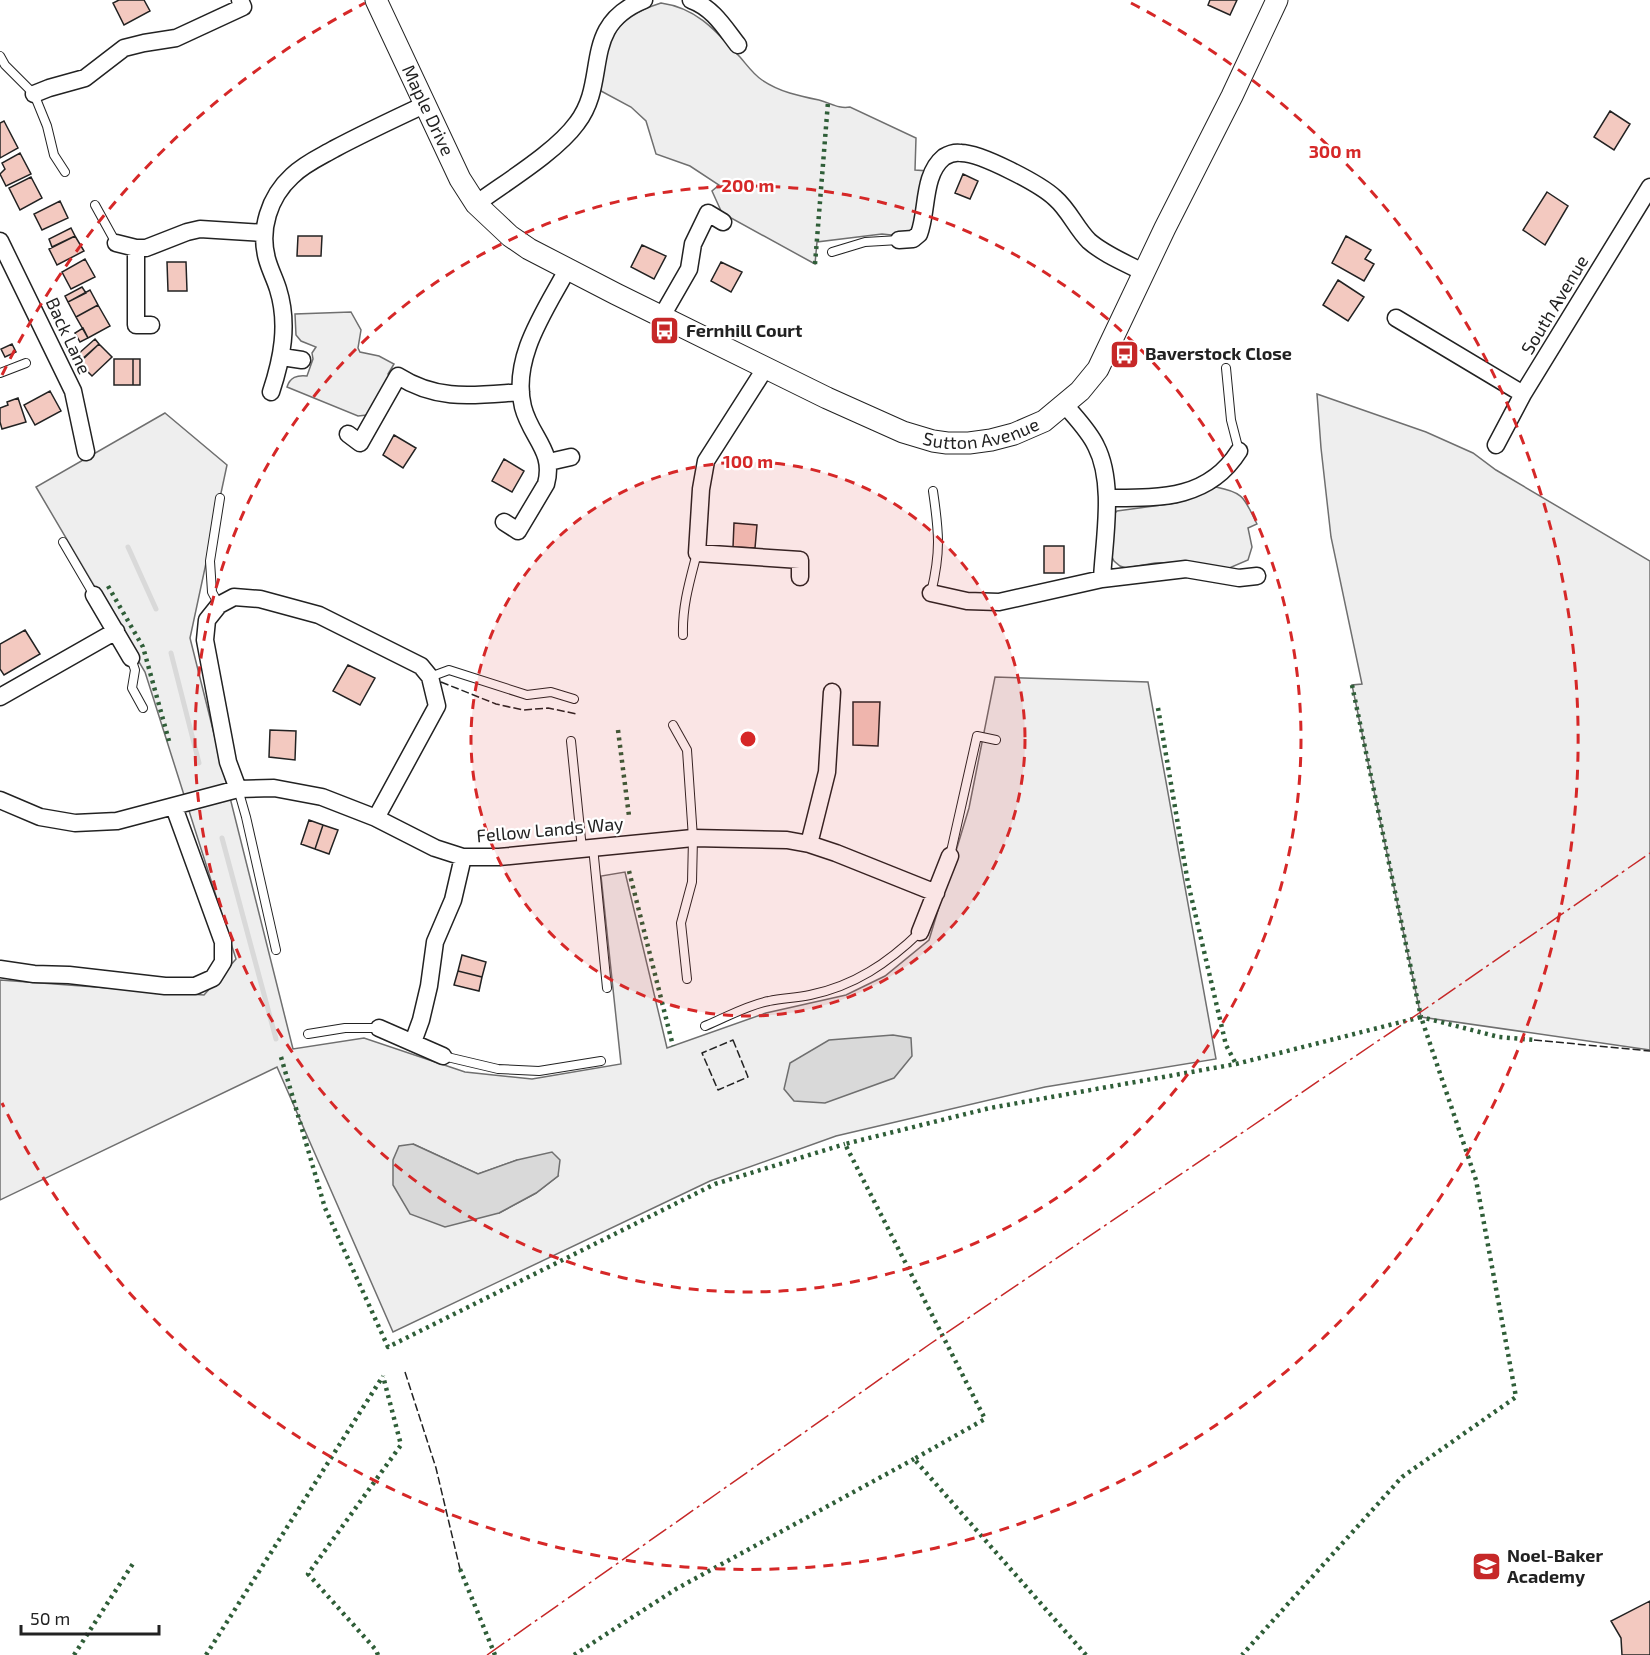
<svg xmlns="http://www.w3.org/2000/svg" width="1650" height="1655" viewBox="0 0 1650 1655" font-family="'Exo 2',sans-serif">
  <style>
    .green { fill: #eee; stroke: #6f6f6f; stroke-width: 1.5; fill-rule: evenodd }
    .water { fill: #d9d9d9; stroke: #6f6f6f; stroke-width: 1.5 }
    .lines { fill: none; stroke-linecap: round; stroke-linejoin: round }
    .stream { stroke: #d9d9d9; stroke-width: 5 }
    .building { fill: #f3c9c0; stroke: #222; stroke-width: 1.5 }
    .service-casing { stroke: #222; stroke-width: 10 }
    .minor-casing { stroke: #222; stroke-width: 19 }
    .tertiary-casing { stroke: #222; stroke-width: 23 }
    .service { stroke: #fff; stroke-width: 8 }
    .minor { stroke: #fff; stroke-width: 16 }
    .tertiary { stroke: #fff; stroke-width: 21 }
    .hedge { stroke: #2f5e38; stroke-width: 4.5; stroke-dasharray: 3 4.5; stroke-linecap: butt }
    .fence { stroke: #222; stroke-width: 1.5; stroke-dasharray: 8 3; stroke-linecap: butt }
    .power { stroke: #c62828; stroke-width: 1.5; stroke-dasharray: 21 4.5 3 4.5; stroke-linecap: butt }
    .ring { fill: none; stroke: #d62828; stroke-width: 3; stroke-dasharray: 10 8 }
    .labels { text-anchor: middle; stroke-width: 4.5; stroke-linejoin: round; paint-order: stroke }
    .street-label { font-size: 18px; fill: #222; stroke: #fff }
    .poi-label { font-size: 18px; font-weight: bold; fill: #222; stroke: #fff; text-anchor: start }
    .centre { fill: #d62828; stroke: #fff; stroke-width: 3 }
    .ring-label { font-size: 18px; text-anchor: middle; font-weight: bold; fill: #d62828; stroke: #fff; stroke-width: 4.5; stroke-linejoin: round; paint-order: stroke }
  </style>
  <rect width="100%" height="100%" fill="#fff"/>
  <path class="green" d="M 661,3 C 697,8 716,31 740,57 C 747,65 753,74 762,80 C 780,92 799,96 819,100 C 831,103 838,109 850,107 L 916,138 L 915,170 L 929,171 L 916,232 L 901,236 L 882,234 L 817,242 L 815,264 L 722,213 L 712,191 L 719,185 L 690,166 L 656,154 L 646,121 L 631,107 L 601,91 C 603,42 613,18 661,3 Z
    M 351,312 L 361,330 L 358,348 L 360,352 L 379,356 L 394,364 L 388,374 L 391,379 L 367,415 L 358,416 L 287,387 C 290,377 297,375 307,376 L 313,359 L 312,353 L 316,347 L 301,341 L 296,335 L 295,314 Z
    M 1317,394 L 1426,432 L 1473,453 L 1496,470 L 1650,561 L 1650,1050 L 1421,1017 L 1352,685 L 1362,684 L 1331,537 L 1321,448 Z
    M 165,413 L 227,465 L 190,638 L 293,1049 L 364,1038 L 465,1072 L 532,1079 L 621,1064 L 601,876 L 625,872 L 667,1048 L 766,1013 L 846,995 L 885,976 L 929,940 L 969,808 L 995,677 L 1148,682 L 1216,1059 L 1045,1087 L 836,1136 L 710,1181 L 393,1332 L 277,1067 L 0,1200 L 0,980 L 204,995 L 236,959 L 145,672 L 36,487 ZM 413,1144 L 478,1174 L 517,1160 L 558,1176 L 536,1193 L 499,1213 Z
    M 1216,487 C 1246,493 1244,499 1257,524 L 1248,528 L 1252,547 L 1248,560 L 1227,569 L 1192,562 L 1155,563 L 1126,568 L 1120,566 L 1114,561 L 1111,555 L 1114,514 L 1117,511 L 1176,503 Z"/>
  <path class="water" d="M 893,1035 L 911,1038 L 912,1056 L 894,1078 L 825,1103 L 794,1101 L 784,1089 L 790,1063 L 829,1040 Z
    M 413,1144 L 478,1174 L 517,1160 L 552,1152 L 560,1160 L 558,1176 L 536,1193 L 499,1213 L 445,1227 L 410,1214 L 393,1185 L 393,1160 L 399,1146 Z"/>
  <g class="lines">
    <path class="stream" d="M 128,547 L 156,609
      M 171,653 L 199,763
      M 222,838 L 276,1039"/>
  </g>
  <path class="building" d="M 119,0 L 144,0 L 150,11 L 124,25 L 113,3 Z
    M 1210,0 L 1237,0 L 1230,15 L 1208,5 Z
    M 1610,111 L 1630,124 L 1614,150 L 1594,137 Z
    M 4,121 L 18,148 L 0,158 L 0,123 Z
    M 20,153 L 31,174 L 6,186 L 0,174 L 5,169 L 2,163 Z
    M 963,174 L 978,181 L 970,199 L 955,193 Z
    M 31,177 L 42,198 L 20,210 L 9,188 Z
    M 1547,192 L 1568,206 L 1545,245 L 1523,230 Z
    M 60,201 L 68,218 L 42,230 L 34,214 Z
    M 71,228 L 75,236 L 52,247 L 49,239 Z
    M 75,236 L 84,251 L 57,265 L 49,249 Z
    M 298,236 L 322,236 L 321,256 L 297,256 Z
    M 1346,236 L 1371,250 L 1365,259 L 1374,264 L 1364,281 L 1332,263 Z
    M 642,245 L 666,256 L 654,279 L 631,267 Z
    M 85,259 L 95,277 L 71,289 L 62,272 Z
    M 167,262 L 186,262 L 187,291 L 168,291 Z
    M 721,262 L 742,272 L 731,292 L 711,281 Z
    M 1338,280 L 1364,297 L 1348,321 L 1323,305 Z
    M 82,287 L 86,293 L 68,302 L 65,296 Z
    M 90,290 L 98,305 L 76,317 L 68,302 Z
    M 98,305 L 110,326 L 88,338 L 76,317 Z
    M 83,328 L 88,338 L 80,342 L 75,333 Z
    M 95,339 L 99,344 L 81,360 L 77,355 Z
    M 12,344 L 16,352 L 5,357 L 1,349 Z
    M 99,344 L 112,357 L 92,376 L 79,363 Z
    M 114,359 L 133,359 L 133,385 L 114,385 Z
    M 133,359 L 140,359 L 140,385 L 133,385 Z
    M 50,391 L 61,411 L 35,425 L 24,405 Z
    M 18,398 L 26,422 L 2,429 L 0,422 L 0,408 L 8,405 L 7,402 Z
    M 394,435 L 416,448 L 403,468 L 383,455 Z
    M 504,459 L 524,471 L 512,492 L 492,481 Z
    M 734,523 L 757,525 L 755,548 L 733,547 Z
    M 1044,546 L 1064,546 L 1064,573 L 1044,573 Z
    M 25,630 L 40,654 L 4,675 L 0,669 L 0,644 Z
    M 348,665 L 375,678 L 360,705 L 333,691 Z
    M 853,702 L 880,702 L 878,746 L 853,745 Z
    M 270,730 L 296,731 L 295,760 L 269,757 Z
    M 309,820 L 323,825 L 315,849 L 301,844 Z
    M 323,825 L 338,830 L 329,854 L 315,849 Z
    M 462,955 L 486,962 L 482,977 L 458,971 Z
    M 458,971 L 482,977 L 479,991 L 454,985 Z
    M 1650,1601 L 1650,1655 L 1622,1655 L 1621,1638 L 1611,1621 Z"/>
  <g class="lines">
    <defs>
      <path id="service" d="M 0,56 L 5,65 L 34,94 L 47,126 L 54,155 L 65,172
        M 95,205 L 116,243
        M 832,252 L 865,242 L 899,240
        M 1226,368 L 1231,420 L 1239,451
        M 0,373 L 26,363
        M 63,542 L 94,595
        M 931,593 C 941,552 939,532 933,491
        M 219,605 L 212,592 L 210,561 L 220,498
        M 683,635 C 682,606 690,580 697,553
        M 131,658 L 135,670 L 132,688 L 143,708
        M 430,677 L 449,670 L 527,695 L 551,692 L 574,699
        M 673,725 L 687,750 L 693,838 L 692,882 L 681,923 L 687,979
        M 571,741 L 582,849
        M 238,789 L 246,817 L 276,950
        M 593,847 L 607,988
        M 950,856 L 977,736 L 996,740
        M 705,1026 C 725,1018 747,1005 769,1001 C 782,998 796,998 810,995 C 854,986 888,963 920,932
        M 308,1034 L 345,1028 L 379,1028
        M 443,1056 L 498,1069 L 539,1071 L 601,1061"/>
      <path id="minor" d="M 691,0 C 713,8 724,27 738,45
        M 34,94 L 49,88 L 85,78 L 124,48 L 144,43 L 176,38 L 243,7 L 240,0
        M 476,204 C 506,182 556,152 577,123 C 610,80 579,26 644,0
        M 899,240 L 913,239 L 919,234 C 928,211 922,175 944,157 C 949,154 955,152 961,153 C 981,153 1040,184 1055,198 C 1069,210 1076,228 1089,241 C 1105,255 1126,263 1145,273
        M 0,241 L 73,391 L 86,452
        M 116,243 L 136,248 L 146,248 L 187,232 L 200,229 L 264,233
        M 136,248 L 136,325 L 151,325
        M 662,316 L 689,269 L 693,244 L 708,213 L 723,222
        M 1396,318 L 1523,394
        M 282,357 L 302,360
        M 766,367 L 706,461 L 701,489 L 697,553 L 800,560 L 800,577
        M 271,392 C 282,359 289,324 278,289 C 275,279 270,270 267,259 C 259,230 269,197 292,176 C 304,164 320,157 334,149 C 364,133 394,119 424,105
        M 1065,405 C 1076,418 1089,431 1096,446 C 1115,483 1104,539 1102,579 L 1186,569 L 1239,578 L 1257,576
        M 348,434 L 360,443 L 398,376 C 439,402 476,395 521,392
        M 1496,445 L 1523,394 L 1650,187
        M 549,462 L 571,457
        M 1107,498 C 1159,498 1208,500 1239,451
        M 504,522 L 518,531 L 546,484 C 555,451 531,438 523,407 C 511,358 545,311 567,270
        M 931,593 L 967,601 L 999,602 L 1102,579
        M 94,595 L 131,658
        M 0,697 L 116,631
        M 238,789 L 228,762 L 205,640 L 207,620 L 219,605 L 234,597 L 260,599 L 319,615 L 421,666 L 430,677 L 437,706 L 376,818
        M 0,800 L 40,817 L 75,823 L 117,821 L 238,789 L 274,788 L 322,797 L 376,818 L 435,848 L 463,857 L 499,857 L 693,838 L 787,840 L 809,844 L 836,853 L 936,893
        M 809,844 L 827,772 L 832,692
        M 920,932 L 950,856
        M 0,969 L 34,974 L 69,975 L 165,986 L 195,986 L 213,978 L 223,962 L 223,942 L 174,807
        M 379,1028 L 443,1056
        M 413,1042 L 421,1020 L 429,986 L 435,942 L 453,900 L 463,857"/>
      <g id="tertiary">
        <path id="s1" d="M 376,0 L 460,179 L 476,204 L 510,236 L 529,249 L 616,294 L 827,398 L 903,432 L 933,441 L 947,443 L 969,443 L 991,440 L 1014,434 L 1044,421 L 1080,391 L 1098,369 L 1165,228 L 1232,96 L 1277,0"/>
      </g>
    </defs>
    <use href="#service" class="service-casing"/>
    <use href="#minor" class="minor-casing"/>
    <use href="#tertiary" class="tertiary-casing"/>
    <use href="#service" class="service"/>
    <use href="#minor" class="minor"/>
    <use href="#tertiary" class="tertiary"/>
    <path class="hedge" d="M 815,264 L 828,102
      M 108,586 L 143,647 L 169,741
      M 1352,685 L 1421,1017 L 1499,1037 L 1534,1040
      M 1158,708 L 1188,883 L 1226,1045 L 1236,1064
      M 618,730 L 629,816
      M 629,871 L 673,1046
      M 281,1057 L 325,1208 L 388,1347 L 715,1184 L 845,1144
      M 460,1569 L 495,1655
      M 74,1655 L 134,1562
      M 206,1655 L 383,1376
      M 378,1655 L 376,1650 L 308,1574 L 401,1445 L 383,1376
      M 574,1655 L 676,1589 L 914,1459
      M 1086,1655 L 914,1459 L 985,1419 L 845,1144 L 990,1108 L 1236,1064 L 1421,1017 L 1476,1180 L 1516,1397 L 1402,1477 L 1242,1655"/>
    <path class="fence" d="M 441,682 L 496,704 L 523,710 L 548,708 L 577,714
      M 733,1040 L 748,1077 L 718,1090 L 702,1053 Z
      M 1534,1040 L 1650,1051
      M 405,1372 L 436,1468 L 460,1569"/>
    <path class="power" d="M 487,1655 L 930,1344 L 1428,1007 L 1650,853"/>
  </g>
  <circle cx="748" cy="739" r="277" fill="#d62828" fill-opacity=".12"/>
  <g class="ring">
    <circle cx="748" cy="739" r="277"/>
    <circle cx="748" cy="739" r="553"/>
    <path d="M2 375A830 830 0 0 1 365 3M1131 3A830 830 0 1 1 2 1103"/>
  </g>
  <defs>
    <symbol id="bus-square" viewBox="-11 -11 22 22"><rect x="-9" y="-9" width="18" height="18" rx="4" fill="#c62828" stroke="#fff"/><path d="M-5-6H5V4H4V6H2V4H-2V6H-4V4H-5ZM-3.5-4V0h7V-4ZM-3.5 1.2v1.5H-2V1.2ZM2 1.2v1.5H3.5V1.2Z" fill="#fff"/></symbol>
    <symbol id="school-square" viewBox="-11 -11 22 22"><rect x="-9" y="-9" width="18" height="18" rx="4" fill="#c62828" stroke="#fff"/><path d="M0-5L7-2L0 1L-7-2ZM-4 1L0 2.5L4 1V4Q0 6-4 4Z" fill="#fff"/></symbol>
  </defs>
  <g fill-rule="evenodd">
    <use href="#bus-square" x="648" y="314" width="33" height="33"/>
    <use href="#bus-square" x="1108" y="338" width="33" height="33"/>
    <use href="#school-square" x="1470" y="1550" width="33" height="33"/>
  </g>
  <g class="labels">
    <g class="street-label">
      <text dy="6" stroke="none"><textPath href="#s1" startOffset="122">Maple Drive</textPath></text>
      <text transform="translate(1555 305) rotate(-59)" y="6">South Avenue</text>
      <text transform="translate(68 336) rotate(65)" y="6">Back Lane</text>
      <text dy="6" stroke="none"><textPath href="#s1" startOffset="794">Sutton Avenue</textPath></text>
      <text transform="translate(550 830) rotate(-5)" y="6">Fellow Lands Way</text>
    </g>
    <g class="poi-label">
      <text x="686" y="337">Fernhill Court</text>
      <text x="1145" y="360">Baverstock Close</text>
      <text x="1507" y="1562">Noel-Baker<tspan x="1507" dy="21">Academy</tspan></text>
    </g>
  </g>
  <circle cx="748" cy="739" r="9" class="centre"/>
  <g class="ring-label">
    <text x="1335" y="158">300 m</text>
    <text x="748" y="192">200 m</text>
    <text x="748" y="468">100 m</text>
  </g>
  <path d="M21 1625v9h138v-9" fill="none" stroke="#222222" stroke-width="3"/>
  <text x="30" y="1625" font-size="18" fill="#222222" stroke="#ffffff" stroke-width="4.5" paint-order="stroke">50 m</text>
</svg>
